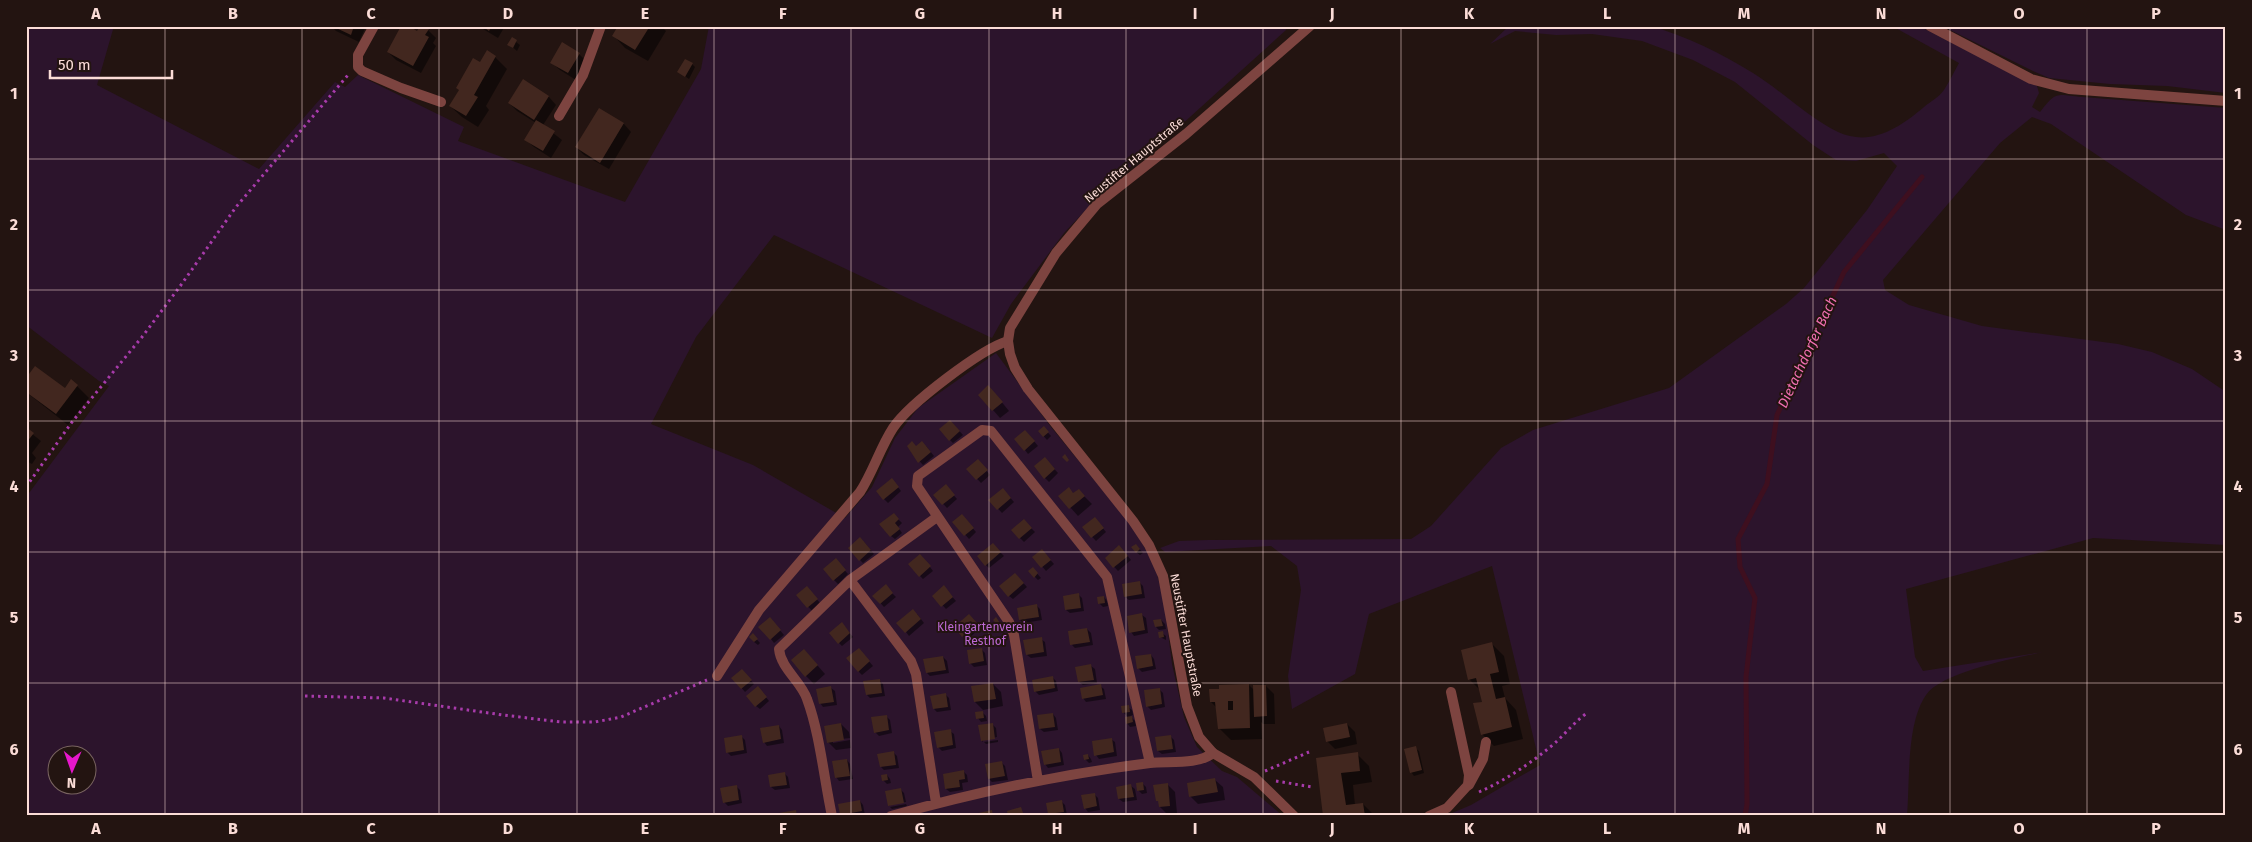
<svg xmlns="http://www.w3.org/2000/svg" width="2252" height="842" viewBox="0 0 2252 842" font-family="'Fira Sans',sans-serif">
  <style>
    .green { fill: #2c142c; fill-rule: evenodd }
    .shadow { fill: #0007 }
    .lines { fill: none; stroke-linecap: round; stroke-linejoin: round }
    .stream { stroke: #3e0f1f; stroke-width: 5 }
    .building { fill: #42271f; fill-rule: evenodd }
    .path { stroke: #a83bab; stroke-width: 3; stroke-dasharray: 2.5 4; stroke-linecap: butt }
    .lane { stroke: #7d4440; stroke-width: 10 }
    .street { stroke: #7d4440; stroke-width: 10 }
    .grid { fill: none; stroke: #fbdcd7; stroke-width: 1; stroke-opacity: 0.55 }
    .labels { text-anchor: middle; stroke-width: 4; stroke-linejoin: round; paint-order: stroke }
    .street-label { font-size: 12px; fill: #fbdcd7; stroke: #231411 }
    .park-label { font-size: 12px; fill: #bd69d4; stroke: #231411 }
    .water-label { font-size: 14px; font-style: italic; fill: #f16fb1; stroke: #231411 }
    .neatline { fill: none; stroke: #fbdcd7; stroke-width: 2 }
    .grid-label { font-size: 16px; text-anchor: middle; font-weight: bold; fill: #fbdcd7 }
  </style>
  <rect width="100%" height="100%" fill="#231411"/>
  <path class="green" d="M 26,26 L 114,26 L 97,85 L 259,169 L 335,82 L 345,87 L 358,75 L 464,127 L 458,141 L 625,202 L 701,69 L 709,26 L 1285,26 L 1286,30 L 1169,136 L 1114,180 L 1064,233 L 1011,304 L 992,338 L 774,235 L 696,337 L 651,424 L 753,465 L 845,518 L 872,487 L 895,438 L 918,408 L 996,353 L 1051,427 L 1132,526 L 1148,553 L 1157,574 L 1164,601 L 1172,664 L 1184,717 L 1197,747 L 1222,771 L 1237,777 L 1283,816 L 26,816 L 26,497 L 109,386 L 99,381 L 26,325 ZM 58,754 L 88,754 L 88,784 L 58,784 Z
    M 1509,26 L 1650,26 C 1686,36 1721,53 1753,73 C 1782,91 1807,117 1838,132 C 1871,147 1899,128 1924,107 C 1930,102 1939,97 1944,90 C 1949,82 1954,72 1959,63 L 1892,26 L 1919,26 L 2037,86 L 2039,93 L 2032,107 L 2040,112 C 2056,91 2056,94 2082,97 L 2226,108 L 2226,230 L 2186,215 L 2051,124 L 2032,117 L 2000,143 L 1883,280 L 1885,290 L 1909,305 L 1982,326 L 2118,344 L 2152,352 L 2192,369 L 2226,392 L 2226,545 L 2093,538 L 1906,589 L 1915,657 L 1923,671 L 2043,652 C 2016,658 1941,672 1926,695 C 1906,724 1910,782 1907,816 L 1445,816 L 1471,805 L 1540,765 L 1492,566 L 1369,614 L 1355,674 L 1292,709 L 1288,676 L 1301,590 L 1297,566 L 1271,546 L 1165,552 L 1160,548 L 1179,541 L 1208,540 L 1411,539 L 1431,526 L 1501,448 L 1533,430 L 1669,388 L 1786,304 L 1804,288 L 1867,210 L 1897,166 L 1884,153 L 1856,161 L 1836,160 L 1813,145 L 1735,82 L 1693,60 L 1642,41 L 1592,34 L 1556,35 L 1515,31 L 1490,44 Z
    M 1942,26 L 2225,26 L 2226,93 L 2167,86 L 2110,84 L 2049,78 L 2033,71 Z"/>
  <path class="shadow" d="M 331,26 L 366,26 L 359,42 L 336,31 Z
    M 478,26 L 505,26 L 498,38 Z
    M 619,26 L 661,26 L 666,31 L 648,61 L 625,48 L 614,36 Z
    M 428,30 L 436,38 L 433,43 L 436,46 L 421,73 L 396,60 L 388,52 L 418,32 Z
    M 512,39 L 520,45 L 517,51 L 509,44 Z
    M 579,54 L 587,62 L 576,80 L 560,70 L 552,63 Z
    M 495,57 L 507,69 L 486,106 L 489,110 L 478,127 L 462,117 L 450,106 L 480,64 Z
    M 692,64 L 695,67 L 689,79 L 679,72 Z
    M 523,81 L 549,97 L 556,105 L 543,125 L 562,140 L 551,158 L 534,147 L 526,140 L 536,123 L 517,111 L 509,103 Z
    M 599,109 L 624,124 L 631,132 L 609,169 L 584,155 L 576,147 Z
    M 77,386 L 89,398 L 68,425 L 26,392 L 65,390 Z
    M 996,395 L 1009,411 L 1000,418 L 993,410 Z
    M 954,425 L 963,435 L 953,443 L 950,440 Z
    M 1044,428 L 1051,436 L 1047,440 L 1040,432 Z
    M 26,429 L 41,441 L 32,453 L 36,458 L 32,464 L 26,461 Z
    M 1029,435 L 1038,446 L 1028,454 L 1025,450 Z
    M 926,446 L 934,456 L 923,465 L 911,452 L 917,447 Z
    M 1048,462 L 1058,473 L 1049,482 L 1045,478 Z
    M 981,464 L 990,475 L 981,483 L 968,469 Z
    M 895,483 L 901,491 L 888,503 L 884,499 Z
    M 949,490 L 957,499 L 947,508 L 935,495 Z
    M 1078,490 L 1092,504 L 1078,516 L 1060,496 L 1074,494 Z
    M 1006,493 L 1014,502 L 1002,513 L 990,500 Z
    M 894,515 L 902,523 L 898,527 L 902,533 L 895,539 L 891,536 Z
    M 965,519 L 976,532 L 969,539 L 954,522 Z
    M 1098,522 L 1106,532 L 1096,541 L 1084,528 Z
    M 1027,524 L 1035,532 L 1024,542 L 1012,530 Z
    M 864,542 L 874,554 L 863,563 L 860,560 Z
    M 993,545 L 1004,556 L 989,568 L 986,565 Z
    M 1136,545 L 1143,553 L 1140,555 L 1136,552 Z
    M 1123,550 L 1131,560 L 1118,571 L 1106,558 Z
    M 1045,554 L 1054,564 L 1046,571 L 1034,557 Z
    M 924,559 L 933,571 L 923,579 L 920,576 Z
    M 839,564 L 848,574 L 838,584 L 834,580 Z
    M 1033,569 L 1041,578 L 1038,580 L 1035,577 Z
    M 1015,574 L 1027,587 L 1013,599 L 1009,596 Z
    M 1140,583 L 1143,586 L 1145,598 L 1129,600 L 1125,597 Z
    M 889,590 L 896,597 L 884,607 L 874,596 Z
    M 810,591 L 820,603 L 812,611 L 798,595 Z
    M 947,591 L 956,601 L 946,609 L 934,596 Z
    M 1079,595 L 1082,598 L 1084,611 L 1070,613 L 1066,610 Z
    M 1104,597 L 1107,601 L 1108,606 L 1103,607 L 1099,603 Z
    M 1037,606 L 1040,609 L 1042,620 L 1024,623 L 1020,620 Z
    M 917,614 L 924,623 L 909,636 L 906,632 Z
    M 1142,615 L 1146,618 L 1148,633 L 1134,636 L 1131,632 Z
    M 973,620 L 980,628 L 967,640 L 956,627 Z
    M 1161,620 L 1165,624 L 1166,629 L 1159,630 L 1156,627 Z
    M 773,622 L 784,635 L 774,643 L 771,639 Z
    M 845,627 L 853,637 L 842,646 L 839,643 Z
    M 1087,629 L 1091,633 L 1093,645 L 1075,648 L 1072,645 Z
    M 1162,633 L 1166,636 L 1166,640 L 1160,637 Z
    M 753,635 L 760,643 L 758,645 L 754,642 Z
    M 1041,639 L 1045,642 L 1047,656 L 1031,658 L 1027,655 Z
    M 1492,644 L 1504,656 L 1510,684 L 1502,686 L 1505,698 L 1516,710 L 1523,739 L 1494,746 L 1482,734 L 1483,703 L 1480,690 L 1469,679 Z
    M 981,649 L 985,653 L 987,665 L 974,667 L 970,663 Z
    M 804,650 L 825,674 L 814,684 L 806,676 Z
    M 862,653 L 873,666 L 862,675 L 858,671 Z
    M 1151,655 L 1154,659 L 1156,669 L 1142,672 L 1138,668 Z
    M 943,657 L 947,661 L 949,673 L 930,676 L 927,673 Z
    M 1091,666 L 1095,669 L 1097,683 L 1083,685 L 1079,682 Z
    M 745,674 L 754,684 L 745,692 L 733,678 Z
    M 1052,677 L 1056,681 L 1058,691 L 1039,695 L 1035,691 Z
    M 879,680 L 883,684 L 885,696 L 870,698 L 867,695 Z
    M 993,684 L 1001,692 L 1003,706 L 983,710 L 975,702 Z
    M 1249,685 L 1255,691 L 1266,686 L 1274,694 L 1275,724 L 1263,724 L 1261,722 L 1262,739 L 1231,740 L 1219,728 L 1217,708 L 1211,702 Z
    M 1100,686 L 1104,689 L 1106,699 L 1086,702 L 1083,698 Z
    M 831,688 L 835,691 L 837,705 L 823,707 L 820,703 Z
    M 1159,689 L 1163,693 L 1165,707 L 1151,710 L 1147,706 Z
    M 761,691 L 769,701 L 760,709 L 756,706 Z
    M 946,695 L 949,698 L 951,710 L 937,712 L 934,709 Z
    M 1128,707 L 1132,710 L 1133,715 L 1130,716 L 1135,721 L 1136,726 L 1130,727 L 1127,723 L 1128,718 L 1124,713 Z
    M 982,712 L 986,716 L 987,721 L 981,722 L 978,718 Z
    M 1053,714 L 1056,718 L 1058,730 L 1044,732 L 1040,729 Z
    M 886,716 L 890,720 L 892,733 L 879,736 L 875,732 Z
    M 841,724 L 849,732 L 850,738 L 833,740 L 833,743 L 850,740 L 851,748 L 836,750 L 828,742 Z
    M 992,724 L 996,728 L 997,737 L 983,740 L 983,742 L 982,741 Z
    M 1347,724 L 1355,732 L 1357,744 L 1335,749 L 1327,741 Z
    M 779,726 L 782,730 L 784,743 L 767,746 L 764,742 Z
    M 950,731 L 954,734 L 956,748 L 942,751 L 938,747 Z
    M 1170,736 L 1174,740 L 1176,752 L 1162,754 L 1158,751 Z
    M 742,737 L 745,740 L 747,753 L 731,756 L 727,752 Z
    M 1111,739 L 1115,742 L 1117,756 L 1099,759 L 1096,755 Z
    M 998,740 L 998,742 L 986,744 L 984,742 Z
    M 1415,748 L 1419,751 L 1424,773 L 1414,776 L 1411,772 Z
    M 1059,749 L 1062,753 L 1064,765 L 1048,768 L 1045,764 Z
    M 894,753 L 897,756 L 899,768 L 884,770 L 881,767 Z
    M 1357,754 L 1369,766 L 1372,782 L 1353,785 L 1355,805 L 1363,804 L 1375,816 L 1324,816 L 1317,759 Z
    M 1088,755 L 1091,759 L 1092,762 L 1089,763 L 1085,759 Z
    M 847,760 L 850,764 L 853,779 L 839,781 L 836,777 Z
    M 1002,763 L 1005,766 L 1008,780 L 992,782 L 989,779 Z
    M 963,771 L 967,775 L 968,782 L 962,783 L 963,790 L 950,792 L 946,789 Z
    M 784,773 L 788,777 L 790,788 L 775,790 L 771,787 Z
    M 887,775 L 890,779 L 891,783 L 887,784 L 883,780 Z
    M 1215,780 L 1223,787 L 1225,800 L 1198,804 L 1190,796 Z
    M 1142,783 L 1146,787 L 1147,793 L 1142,794 L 1138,790 Z
    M 1167,784 L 1175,792 L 1177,813 L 1168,815 L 1160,807 Z
    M 736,786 L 740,790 L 742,803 L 728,806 L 724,802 Z
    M 1131,786 L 1135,789 L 1137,800 L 1123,802 L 1119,799 Z
    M 901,790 L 904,793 L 906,802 L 890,804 L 890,806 L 889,805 Z
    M 1094,794 L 1098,798 L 1100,810 L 1088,812 L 1085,808 Z
    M 860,801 L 863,805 L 865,815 L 841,814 Z
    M 1062,802 L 1065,805 L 1067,815 L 1051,816 L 1049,814 Z
    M 906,804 L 907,806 L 892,809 L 890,807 Z"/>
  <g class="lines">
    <path class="stream" d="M 1745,816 L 1747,804 L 1746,677 L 1755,598 L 1740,567 L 1738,539 L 1767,484 L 1777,415 L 1844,272 L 1922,177"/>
  </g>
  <path class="building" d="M 332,26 L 354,26 L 351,35 Z
    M 401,26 L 409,26 L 417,31 L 420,26 L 429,29 L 425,35 L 429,37 L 413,66 L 387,52 Z
    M 482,26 L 492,26 L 489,31 Z
    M 618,26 L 650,26 L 635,50 L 612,36 Z
    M 512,37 L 517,40 L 513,48 L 507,45 Z
    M 562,42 L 580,53 L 568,73 L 550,63 Z
    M 487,50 L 496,56 L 474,95 L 478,97 L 466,116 L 449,106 L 459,90 L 456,88 L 473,58 L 480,62 Z
    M 685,59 L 693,63 L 685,77 L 677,72 Z
    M 523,79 L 549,96 L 534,120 L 508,103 Z
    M 599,108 L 624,123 L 600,163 L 575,147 Z
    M 536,120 L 555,131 L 543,151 L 524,140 Z
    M 35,366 L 65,388 L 71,379 L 78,385 L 56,414 L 26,392 L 26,378 Z
    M 988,385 L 1003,402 L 992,411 L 978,395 Z
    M 950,420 L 960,431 L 949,441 L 939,429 Z
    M 1044,426 L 1049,432 L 1043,437 L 1038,431 Z
    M 26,427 L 34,433 L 26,443 Z
    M 1025,430 L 1035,441 L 1024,451 L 1014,439 Z
    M 912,441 L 916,446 L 922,441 L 931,452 L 918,463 L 907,446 Z
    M 1065,454 L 1069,460 L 1067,462 L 1062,457 Z
    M 1045,457 L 1055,469 L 1044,479 L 1034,466 Z
    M 978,459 L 988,470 L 976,480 L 966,469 Z
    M 892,478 L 899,487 L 883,500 L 876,491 Z
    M 946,484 L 955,495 L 942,505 L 933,495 Z
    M 1069,487 L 1073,493 L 1079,489 L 1085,496 L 1069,509 L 1058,496 Z
    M 1003,488 L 1011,498 L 997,510 L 988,500 Z
    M 894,513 L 899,519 L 895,523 L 900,529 L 890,537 L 879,524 Z
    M 962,514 L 974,528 L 964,536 L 952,522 Z
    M 1095,517 L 1104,528 L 1091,538 L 1082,527 Z
    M 1024,519 L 1032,528 L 1019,539 L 1011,530 Z
    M 860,537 L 871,550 L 859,561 L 848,548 Z
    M 993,543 L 1001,552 L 985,566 L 977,556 Z
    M 1136,544 L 1140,549 L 1136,553 L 1131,547 Z
    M 1119,545 L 1128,556 L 1113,568 L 1105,558 Z
    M 1042,549 L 1051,560 L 1041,568 L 1032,557 Z
    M 920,554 L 931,566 L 919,577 L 908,564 Z
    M 836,558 L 846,570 L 833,581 L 823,569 Z
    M 1033,567 L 1038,573 L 1034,578 L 1028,571 Z
    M 1015,573 L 1024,583 L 1008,597 L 999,586 Z
    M 1140,581 L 1142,594 L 1124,597 L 1122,584 Z
    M 886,584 L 893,593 L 880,604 L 872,596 Z
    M 944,585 L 953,597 L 941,607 L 932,596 Z
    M 807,586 L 818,599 L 807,608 L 796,595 Z
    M 1079,593 L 1081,608 L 1065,610 L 1063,596 Z
    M 1104,596 L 1105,603 L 1098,604 L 1097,597 Z
    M 1037,604 L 1039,617 L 1019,620 L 1017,608 Z
    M 913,609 L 921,619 L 905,633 L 896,623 Z
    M 1142,613 L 1145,630 L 1129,633 L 1127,616 Z
    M 969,614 L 978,624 L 962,637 L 954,627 Z
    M 770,617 L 781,630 L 770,640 L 758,627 Z
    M 996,617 L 1000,623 L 998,625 L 993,620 Z
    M 1161,619 L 1163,626 L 1155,627 L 1153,620 Z
    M 842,622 L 850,633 L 838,644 L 829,633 Z
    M 1087,628 L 1090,642 L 1070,645 L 1068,631 Z
    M 1163,631 L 1164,637 L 1159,638 L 1158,632 Z
    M 753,633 L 758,639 L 754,642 L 749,637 Z
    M 1042,637 L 1044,652 L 1026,655 L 1023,640 Z
    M 1492,642 L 1499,672 L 1490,674 L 1496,699 L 1505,697 L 1512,727 L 1481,735 L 1473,703 L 1482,702 L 1476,678 L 1468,680 L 1461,650 Z
    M 859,648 L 870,661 L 858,672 L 846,658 Z
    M 982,648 L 984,661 L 969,664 L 967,650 Z
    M 804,649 L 818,665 L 805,677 L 791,660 Z
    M 1151,654 L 1153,666 L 1137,669 L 1135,656 Z
    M 943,656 L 946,670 L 926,673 L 923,659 Z
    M 1091,664 L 1094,680 L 1078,682 L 1075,667 Z
    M 742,669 L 752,680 L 741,689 L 731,678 Z
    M 1053,676 L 1055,688 L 1034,692 L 1032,680 Z
    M 880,679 L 882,693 L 866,695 L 863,681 Z
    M 993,683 L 996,699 L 974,702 L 971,686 Z
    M 1101,684 L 1103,695 L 1082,699 L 1080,688 Z
    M 1249,684 L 1250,728 L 1218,729 L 1215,702 L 1210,702 L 1209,689 L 1219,689 L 1219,685 ZM 1228,701 L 1233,701 L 1233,710 L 1228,710 Z
    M 1253,685 L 1266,685 L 1267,716 L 1254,717 Z
    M 758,686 L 767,697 L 755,707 L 746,696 Z
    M 831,686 L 834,702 L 819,704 L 816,689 Z
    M 1160,688 L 1162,704 L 1146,707 L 1144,690 Z
    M 946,693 L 948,707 L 933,709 L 930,696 Z
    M 1129,705 L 1130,712 L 1122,713 L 1121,706 Z
    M 983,711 L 984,718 L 976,719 L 975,712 Z
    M 1053,713 L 1055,727 L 1039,729 L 1037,715 Z
    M 887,715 L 889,730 L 874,733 L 871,717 Z
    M 1132,716 L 1133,722 L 1126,724 L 1125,717 Z
    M 841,723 L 844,740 L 827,743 L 824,726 Z
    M 993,723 L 995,739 L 981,741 L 978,725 Z
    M 1347,723 L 1350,737 L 1326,742 L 1323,728 Z
    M 779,725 L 781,739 L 763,743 L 760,728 Z
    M 951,729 L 953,745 L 937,748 L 934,732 Z
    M 742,735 L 744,750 L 726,753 L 724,738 Z
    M 1171,735 L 1173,749 L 1157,751 L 1155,737 Z
    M 1112,738 L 1114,752 L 1094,756 L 1092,741 Z
    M 1416,746 L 1422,770 L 1410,773 L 1404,749 Z
    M 1059,748 L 1061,762 L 1044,765 L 1041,751 Z
    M 894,751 L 896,765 L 880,767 L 877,754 Z
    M 1358,752 L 1360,771 L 1341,773 L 1346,805 L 1363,803 L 1365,816 L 1323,816 L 1316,758 Z
    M 1088,754 L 1089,759 L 1084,760 L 1083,755 Z
    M 847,759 L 850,776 L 835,778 L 832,761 Z
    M 1002,761 L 1005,776 L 988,779 L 985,764 Z
    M 964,770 L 965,779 L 959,780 L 960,787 L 945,789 L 943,774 Z
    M 785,772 L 787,785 L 770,787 L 768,775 Z
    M 887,774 L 888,780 L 882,781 L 881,775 Z
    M 1215,778 L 1218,792 L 1189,797 L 1187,783 Z
    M 1143,782 L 1144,790 L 1137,791 L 1136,783 Z
    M 1168,783 L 1170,806 L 1159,807 L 1158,801 L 1156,801 L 1153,785 Z
    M 1131,784 L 1134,797 L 1118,799 L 1116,787 Z
    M 737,785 L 739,800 L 723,803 L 720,788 Z
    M 901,788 L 904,803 L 888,806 L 885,791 Z
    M 1095,793 L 1097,806 L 1084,809 L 1081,795 Z
    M 860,800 L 862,811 L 840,815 L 838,804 Z
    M 1062,800 L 1064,812 L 1048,814 L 1046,803 Z
    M 1021,807 L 1024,816 L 1008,816 L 1007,811 Z
    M 796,810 L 797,816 L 779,816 L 779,813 Z
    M 992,810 L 993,816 L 975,816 L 974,814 Z"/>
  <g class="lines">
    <path class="path" d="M 26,487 L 72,422 L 142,337 L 181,285 L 236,207 L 348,75
      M 305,696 L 384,698 L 503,715 L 561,722 L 595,722 L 621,717 L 707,680
      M 1265,771 L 1309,752
      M 1276,781 L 1312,787
      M 1479,792 C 1504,781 1528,765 1549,748 C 1563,737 1572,724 1587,713"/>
    <path class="lane" d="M 374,26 L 358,55 L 358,67 L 362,71 L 401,88 L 441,102
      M 850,580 L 911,661 L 916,674 L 936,803
      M 717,676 L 759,610 L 860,492 C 873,472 880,448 893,428 C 909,404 981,349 1008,341
      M 1451,692 L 1469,775 L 1468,785
      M 1038,781 L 1014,635 L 1009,622 L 917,486 L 918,476 L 982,430 L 991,431 L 1107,577 L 1150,763
      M 1469,785 L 1483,759 L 1486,742
      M 832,816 C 824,779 820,734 807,699 C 801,681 781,669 779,649 L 850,580 L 937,517
      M 891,816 C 976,792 1063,774 1150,763 C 1169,761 1198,765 1213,753"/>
    <path class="street" d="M 1930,26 L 2031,79 L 2069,89 L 2226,101
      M 559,116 L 583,75 L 601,26
      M 1294,816 L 1254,777 L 1213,753 L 1199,737 L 1187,706 L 1163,576 L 1149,545 L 1133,521 L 1028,389 L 1015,368 L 1010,354 L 1008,341 L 1010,328 L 1056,253 L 1097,204 L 1186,134 L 1310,26
      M 1429,816 L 1447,808 L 1468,785"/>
  </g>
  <path class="grid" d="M 165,26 L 165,816M 302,26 L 302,816M 439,26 L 439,816M 577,26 L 577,816M 714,26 L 714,816M 851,26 L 851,816M 989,26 L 989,816M 1126,26 L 1126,816M 1263,26 L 1263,816M 1401,26 L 1401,816M 1538,26 L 1538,816M 1675,26 L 1675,816M 1813,26 L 1813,816M 1950,26 L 1950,816M 2087,26 L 2087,816M 26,159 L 2226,159M 26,290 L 2226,290M 26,421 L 2226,421M 26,552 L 2226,552M 26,683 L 2226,683"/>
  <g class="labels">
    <g class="street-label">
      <text transform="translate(1134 160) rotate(-40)" y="4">Neustifter Hauptstraße</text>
      <text transform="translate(1186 635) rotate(79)" y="4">Neustifter Hauptstraße</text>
    </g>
    <g class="park-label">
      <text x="985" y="631">Kleingartenverein<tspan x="985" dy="14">Resthof</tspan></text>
    </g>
    <g class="water-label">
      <text transform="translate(1807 352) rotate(-65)" y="5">Dietachdorfer Bach</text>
    </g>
  </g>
  <rect width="2252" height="842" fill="none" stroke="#231411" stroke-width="55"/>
  <g transform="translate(72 770) rotate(182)"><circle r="24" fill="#231411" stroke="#796460"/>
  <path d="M0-4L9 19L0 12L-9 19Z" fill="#e717cc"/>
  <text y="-8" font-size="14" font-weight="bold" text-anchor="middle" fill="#fbdcd7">N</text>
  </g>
  <path d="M50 70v8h122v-8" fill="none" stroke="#fbdcd7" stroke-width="2.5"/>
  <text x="58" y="70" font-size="15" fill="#fbdcd7" stroke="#231411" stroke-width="4" paint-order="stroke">50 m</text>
  <rect x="28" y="28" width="2196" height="786" class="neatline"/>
  <g class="grid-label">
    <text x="96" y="19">A</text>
    <text x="233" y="19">B</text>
    <text x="371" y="19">C</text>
    <text x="508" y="19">D</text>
    <text x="645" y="19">E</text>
    <text x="783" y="19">F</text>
    <text x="920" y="19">G</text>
    <text x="1057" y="19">H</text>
    <text x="1195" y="19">I</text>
    <text x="1332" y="19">J</text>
    <text x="1469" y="19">K</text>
    <text x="1607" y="19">L</text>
    <text x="1744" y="19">M</text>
    <text x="1881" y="19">N</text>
    <text x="2019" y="19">O</text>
    <text x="2156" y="19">P</text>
    <text x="14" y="99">1</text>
    <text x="2238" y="99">1</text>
    <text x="14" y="230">2</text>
    <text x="2238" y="230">2</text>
    <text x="14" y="361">3</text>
    <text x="2238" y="361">3</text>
    <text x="14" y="492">4</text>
    <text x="2238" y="492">4</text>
    <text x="14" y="623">5</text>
    <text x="2238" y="623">5</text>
    <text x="14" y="755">6</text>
    <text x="2238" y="755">6</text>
    <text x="96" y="834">A</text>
    <text x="233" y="834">B</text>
    <text x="371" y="834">C</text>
    <text x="508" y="834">D</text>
    <text x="645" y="834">E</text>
    <text x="783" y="834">F</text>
    <text x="920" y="834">G</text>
    <text x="1057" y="834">H</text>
    <text x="1195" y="834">I</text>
    <text x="1332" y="834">J</text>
    <text x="1469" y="834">K</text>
    <text x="1607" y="834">L</text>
    <text x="1744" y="834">M</text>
    <text x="1881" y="834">N</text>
    <text x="2019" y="834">O</text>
    <text x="2156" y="834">P</text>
  </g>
</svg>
